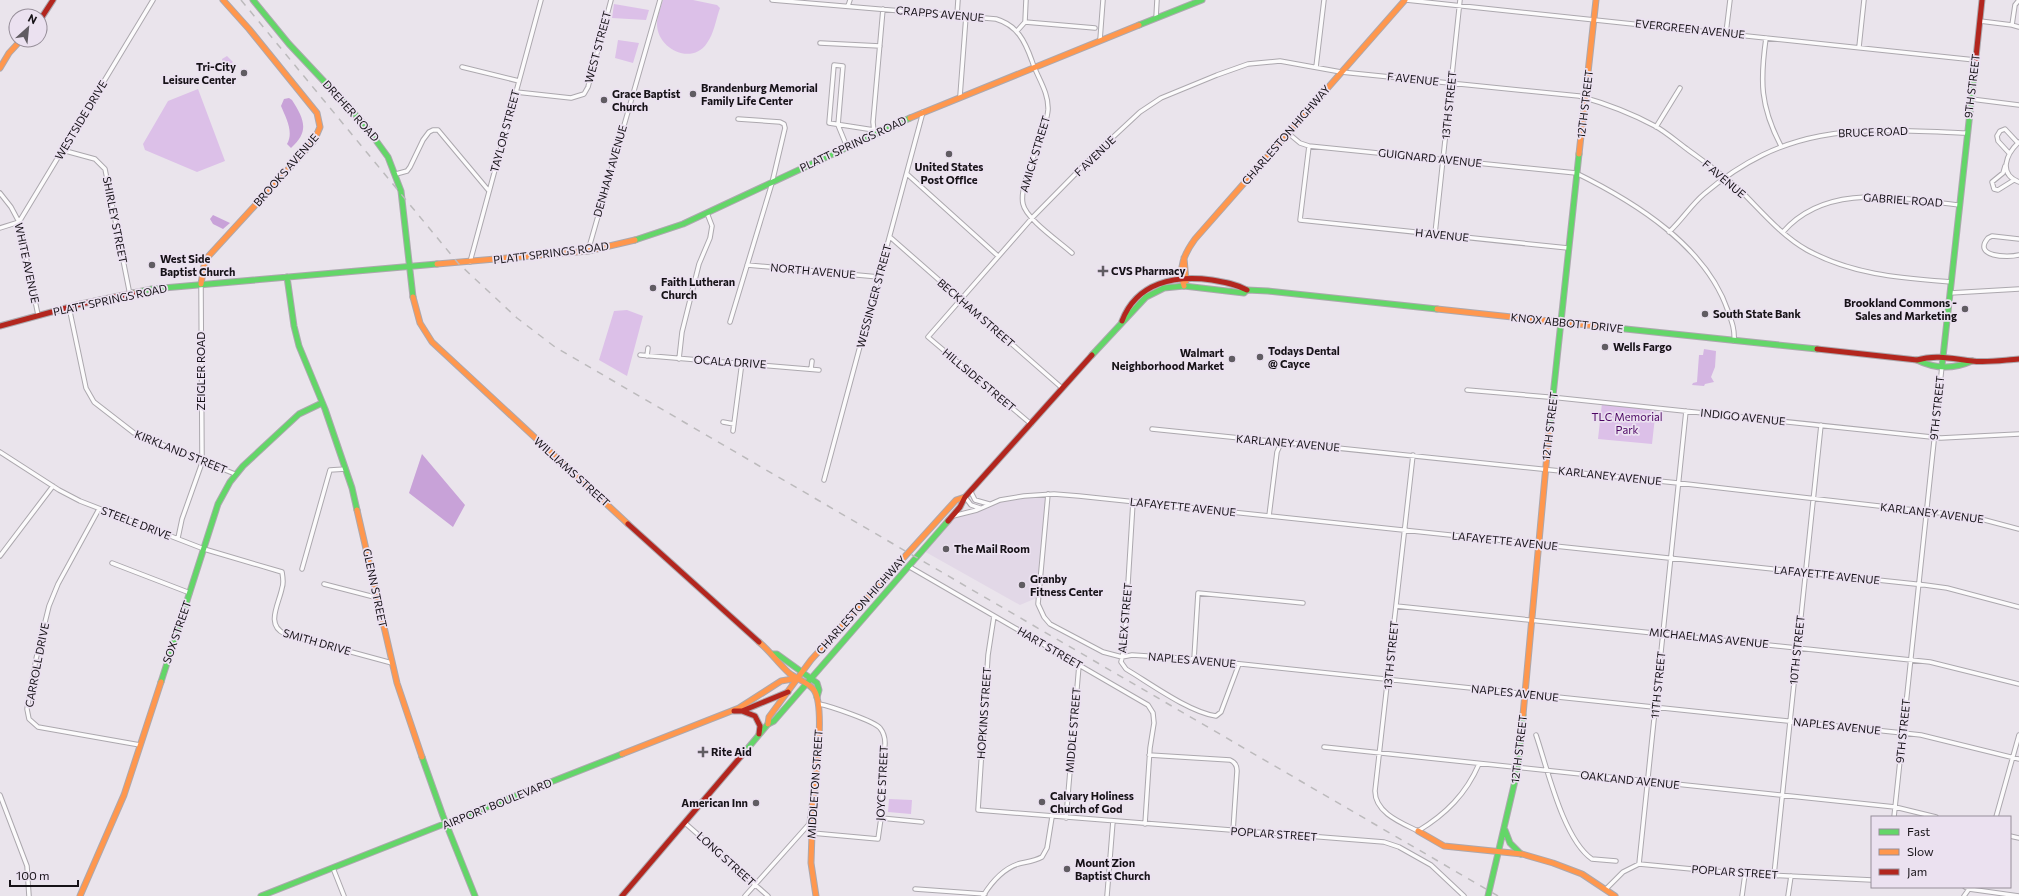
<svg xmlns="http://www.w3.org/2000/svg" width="2019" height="896" viewBox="0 0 2019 896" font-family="Commissioner,sans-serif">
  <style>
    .built { fill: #e2d8e7 }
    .green { fill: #dcc0e8 }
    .forest { fill: #d4b5e2 }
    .water { fill: #c8a2d8 }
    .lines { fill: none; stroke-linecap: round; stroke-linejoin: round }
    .street-casing { stroke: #aca8ae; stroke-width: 5.5 }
    .fast-casing { stroke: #aca8ae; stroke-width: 7 }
    .slow-casing { stroke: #aca8ae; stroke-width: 7 }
    .jam-casing { stroke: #aca8ae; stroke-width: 7 }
    .street { stroke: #fcfbfc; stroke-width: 3.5 }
    .fast { stroke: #63d668; stroke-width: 5 }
    .slow { stroke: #ff974d; stroke-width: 5 }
    .jam { stroke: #b3261e; stroke-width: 5 }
    .rail { stroke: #bcbabc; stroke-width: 1.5; stroke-dasharray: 7 7; stroke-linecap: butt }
    .poi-dot { fill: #605c62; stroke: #ebe1f0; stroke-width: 1.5 }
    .labels { text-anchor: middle; stroke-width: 3.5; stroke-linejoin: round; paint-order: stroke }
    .street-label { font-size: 11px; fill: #161217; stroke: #ebe1f0 }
    .poi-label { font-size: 11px; font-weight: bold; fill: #161217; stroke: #ebe1f0; text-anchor: start }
    .park-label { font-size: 11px; fill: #4c0563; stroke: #ebe1f0 }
  </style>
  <rect width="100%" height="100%" fill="#eae4ec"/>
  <path class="built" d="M 1048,494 L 1039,597 L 1020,605 L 922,550 L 951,516 L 977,510 L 1000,500 Z"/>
  <path class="green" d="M 663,0 L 693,0 L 717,5 L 720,8 C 716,19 714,34 707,43 C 692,66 657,49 657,24 C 657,16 661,7 663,0 Z
    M 614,4 L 649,10 L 646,20 L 612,18 Z
    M 618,40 L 639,43 L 633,63 L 615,58 Z
    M 227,56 L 233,62 L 225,68 L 223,66 L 222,59 Z
    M 198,89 L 225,161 L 197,172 L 145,150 L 143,144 L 168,101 Z
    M 627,310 L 643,316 L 627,376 L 599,360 L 614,311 Z
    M 1602,403 L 1656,408 L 1652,444 L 1598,439 Z
    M 889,799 L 912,800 L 911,814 L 888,812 Z"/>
  <path class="forest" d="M 1704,349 L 1716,351 L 1715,367 L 1711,377 L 1714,382 L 1705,384 L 1704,386 L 1692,385 L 1693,383 L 1697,382 L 1699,355 L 1703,355 Z"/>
  <path class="water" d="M 289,98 L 292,100 C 304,119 310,131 291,148 L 287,144 C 294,132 286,118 281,106 L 284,99 Z
    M 213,215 L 230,223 L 223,229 L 213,224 L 210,219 Z
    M 422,454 L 465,505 L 453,527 L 409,493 Z"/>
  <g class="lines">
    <defs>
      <path id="street" d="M 772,0 L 996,19 C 1017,25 1025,41 1032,61 C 1037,77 1049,92 1048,110 C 1046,135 1018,183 1023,204 C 1026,219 1060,242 1072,253
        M 1406,0 L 1975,60
        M 848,6 L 850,0
        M 957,15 L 958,0
        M 1156,18 L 1157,0
        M 1980,21 L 2012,25 L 2019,27
        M 1025,22 L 1095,28
        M 2012,25 L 2015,5 L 2019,0
        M 1017,31 L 1025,22 L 1026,0
        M 1726,33 L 1730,0
        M 1766,38 C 1760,81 1760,106 1781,146
        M 1100,40 L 1103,0
        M 820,43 L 880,46
        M 1859,47 L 1864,0
        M 462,67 L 519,81
        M 1316,67 L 1324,0
        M 516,92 L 571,98 L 584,94 L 588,87 L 611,0
        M 960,96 L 966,16
        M 1971,99 L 2019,105
        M 1656,127 L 1680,88
        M 874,132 L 873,122 L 883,9
        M 1288,133 L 1300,143 L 1309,146 L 1576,173 C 1635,202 1706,246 1728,311 C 1732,322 1735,330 1734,341
        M 2019,142 C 2006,154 1998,174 2019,182
        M 1309,146 L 1300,220 L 1568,248
        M 847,147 L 838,125 L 843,66 L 834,65 L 829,123 L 874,130
        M 62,150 L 95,159 L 105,169 L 130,295
        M 2009,153 L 1998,141 L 1997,136 L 2000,131 L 2005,129 L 2018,143
        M 2005,166 L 2003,173 L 1992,182 L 1994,189 L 1998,190 L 2014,180
        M 396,174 L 407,171 L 410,167 L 423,140 L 429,132 L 433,130 L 438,130 L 489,191
        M 907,174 L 998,256
        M 0,193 L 11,207 L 19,222 L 38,315
        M 0,228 L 19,222 L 153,0
        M 1669,232 C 1682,220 1691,205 1704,194 C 1790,121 1861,129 1966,133
        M 1783,232 C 1827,181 1901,199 1960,205
        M 1435,234 L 1460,0
        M 890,237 L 1062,388
        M 2019,239 L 1992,236 L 1988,238 C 1972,257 2008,258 2019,255
        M 588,251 L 660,0
        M 470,262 L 541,0
        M 747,265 L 879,277
        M 201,284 L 202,459
        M 1950,293 L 2019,289
        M 69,307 L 86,388 L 94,402 L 134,433 L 235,474
        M 730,322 L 772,183 L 785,128 L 784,124 L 780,122 L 738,119
        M 640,355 L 819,370
        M 647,356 L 648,348
        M 679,359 L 682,332 L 699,264 L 710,238 L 712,226 L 707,213
        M 811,369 L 812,361
        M 1467,390 L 1560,398 L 1941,438 L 2019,434
        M 723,422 L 734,424
        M 1031,424 L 928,337 L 1032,218 L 1097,152 L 1140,112 L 1161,98 L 1217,75 L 1248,64 L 1280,61 L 1341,72 L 1579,96 C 1604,103 1631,113 1655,126 C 1666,132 1676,141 1687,149 C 1706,163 1725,176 1742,192 C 1762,212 1782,236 1807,250 C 1853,275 1901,278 1951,282
        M 1152,429 L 1678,483 L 1958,515 L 1981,519 L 2019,529
        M 733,431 L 742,362
        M 0,452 L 59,490 L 80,501 L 204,549 L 282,572 C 283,578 284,583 282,588 C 279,604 265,625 285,634 L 392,663
        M 1413,455 L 1375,791 C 1375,813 1402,823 1418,831 C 1446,814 1466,794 1479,764
        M 824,480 L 923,112
        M 971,492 L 975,500 L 989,504
        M 1048,494 L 1038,604 L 1044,617 L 1050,624 L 1103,652 L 1122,657 L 1132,655 L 1194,659 L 1903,733 L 1921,735 L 2019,759
        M 965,497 L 971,505 L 980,508
        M 1133,502 L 1124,649 L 1121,662 L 1126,669 C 1151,684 1189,712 1216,716 L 1221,712 L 1239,664
        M 99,509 L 58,584 L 49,606 L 36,659 L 27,709 L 29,719 L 38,727 L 140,745
        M 953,516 L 977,510 L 1000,500 L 1024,496 L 1054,494 L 1079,496 L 1925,585 L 1947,588 L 2019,607
        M 1269,516 L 1277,452 L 1281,443
        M 178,538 L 182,519 L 203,460
        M 0,556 L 53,486
        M 112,563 L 190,593
        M 908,566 L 1148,705 L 1153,713 L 1154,723 L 1150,748 L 1145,824
        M 302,569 L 330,470 L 346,469
        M 324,584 L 378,598
        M 1396,606 L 1930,662 L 2019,684
        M 994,616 L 988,655 L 978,810 L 1384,842 L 1399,847 L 1431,865 L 1464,896
        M 1194,659 L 1198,593 L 1303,603
        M 1536,735 C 1547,767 1563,839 1592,859 L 1616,861
        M 1324,747 L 1895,807 L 1936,817
        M 1149,755 L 1230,760 C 1235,762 1237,765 1237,771 L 1233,831
        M 0,795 L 27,866 L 29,896
        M 1894,817 L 1942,366
        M 1996,817 L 2019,735
        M 881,818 L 922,822
        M 1066,818 L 1079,665
        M 685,823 L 768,896
        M 812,833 L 878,839 L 881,818 L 885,743 C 885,737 884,733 880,728 C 874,721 830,706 819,704
        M 2010,836 L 2019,838
        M 1639,864 L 1686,411
        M 333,868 L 344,896
        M 1774,875 L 1821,425
        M 1965,887 L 1969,889 L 2019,896
        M 915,889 L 985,894
        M 1606,889 L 1623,872 L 1639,864 L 1745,874 L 1872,880
        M 745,896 L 810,823
        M 983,896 C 991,883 1003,869 1018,864 C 1026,862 1035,861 1042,857 L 1047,848 L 1052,817
        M 1107,896 L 1113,821
        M 1742,896 L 1745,874
        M 1788,896 L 1791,876
        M 1964,896 L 1969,889"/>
      <path id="fast" d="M 253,0 L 289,44 L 364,124 L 388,157 L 401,191 L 413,297
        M 1139,25 L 1202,0
        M 635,240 L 683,224 L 910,118
        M 287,277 L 294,326 L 299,346 L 325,409 L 352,488 L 357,510
        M 133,293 L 152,289 L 437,264
        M 1597,326 L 1817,349
        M 1092,355 L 1146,297 L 1164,288 L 1184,286 L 1244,293 L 1247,290 L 1268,291 L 1437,309
        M 1917,360 C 1935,369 1954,369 1972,361
        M 1942,366 L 1974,76
        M 1549,433 L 1579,154
        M 773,654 L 777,654 L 817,683 L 819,690 L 817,697
        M 161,682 L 218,504 L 230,482 L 243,466 L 299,414 L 322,403
        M 743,754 L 768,724 L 774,721 L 948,521
        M 422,757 L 443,816 L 475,896
        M 1505,830 L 1510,843 L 1521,854
        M 261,896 L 622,754
        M 1488,896 L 1518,768 L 1523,715"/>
      <path id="slow" d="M 0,68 L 9,53 L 21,40
        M 910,118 L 1139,25
        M 1579,154 L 1596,0
        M 1184,258 L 1186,281
        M 437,264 L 588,251 L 635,240
        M 201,284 L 205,260 L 314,141 L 320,127 L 317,113 L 249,29 L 223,0
        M 1184,286 C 1178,268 1184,254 1195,239 L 1405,0
        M 413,297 L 420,323 L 432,342 L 628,524
        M 1437,309 L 1597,326
        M 357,510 L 397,683 L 422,757
        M 759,642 C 770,651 778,663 789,673 C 796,679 808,682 814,690 C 827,709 813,797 810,823 L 812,833 L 811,863 L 816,896
        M 1523,715 L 1549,433
        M 768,724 L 769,717 L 811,660 L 956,500 L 965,497
        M 622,754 L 739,708 L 781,681 L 798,678
        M 1418,831 L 1444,846 L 1522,854 L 1553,863 L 1582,874 L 1615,896
        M 80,896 L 124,795 L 161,682"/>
      <path id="jam" d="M 40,20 L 53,0
        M 1974,76 L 1982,0
        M 1122,321 C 1137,282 1175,275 1212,280 C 1224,282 1236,284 1247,290
        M 0,326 L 81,304 L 133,293
        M 1817,349 L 1917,360 C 1936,354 1954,359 1972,361 C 1987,363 2004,360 2019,359
        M 948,521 L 960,507 L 965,497 L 1092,355
        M 628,524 L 759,642
        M 734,711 L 742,711 L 788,692
        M 742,711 L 755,716 L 760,726 L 759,734
        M 622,896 L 743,754"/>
    </defs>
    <use href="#street" class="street-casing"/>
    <use href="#fast" class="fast-casing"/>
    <use href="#slow" class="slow-casing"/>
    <use href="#jam" class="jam-casing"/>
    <use href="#street" class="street"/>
    <use href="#fast" class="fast"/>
    <use href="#slow" class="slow"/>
    <use href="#jam" class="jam"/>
    <path class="rail" d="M 241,0 L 458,263 L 517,318 L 555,347 L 1498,896"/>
  </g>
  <g class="poi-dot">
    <circle cx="244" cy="73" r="4"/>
    <circle cx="693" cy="94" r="4"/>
    <circle cx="604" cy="100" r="4"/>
    <circle cx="949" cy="154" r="4"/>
    <circle cx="152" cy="265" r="4"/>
    <path d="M1101 265h4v4h4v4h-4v4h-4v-4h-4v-4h4z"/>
    <circle cx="653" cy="288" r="4"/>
    <circle cx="1965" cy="309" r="4"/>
    <circle cx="1705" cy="314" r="4"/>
    <circle cx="1605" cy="347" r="4"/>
    <circle cx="1260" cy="357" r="4"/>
    <circle cx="1232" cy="359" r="4"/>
    <circle cx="946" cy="549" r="4"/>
    <circle cx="1022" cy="585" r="4"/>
    <path d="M701 746h4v4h4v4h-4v4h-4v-4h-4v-4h4z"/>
    <circle cx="1042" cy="802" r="4"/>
    <circle cx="756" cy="803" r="4"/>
    <circle cx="1067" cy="869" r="4"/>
  </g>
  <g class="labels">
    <g class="street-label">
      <text transform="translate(940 14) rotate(5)" y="4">CRAPPS AVENUE</text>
      <text transform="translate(1690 29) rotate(6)" y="4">EVERGREEN AVENUE</text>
      <text transform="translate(598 47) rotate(-75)" y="4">WEST STREET</text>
      <text transform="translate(1413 79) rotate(6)" y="4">F AVENUE</text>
      <text transform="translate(1972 86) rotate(-83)" y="4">9TH STREET</text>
      <text transform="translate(1585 104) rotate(-83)" y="4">12TH STREET</text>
      <text transform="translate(1449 105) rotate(-84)" y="4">13TH STREET</text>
      <text transform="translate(351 111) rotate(48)" y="4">DREHER ROAD</text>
      <text transform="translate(81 120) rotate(-59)" y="4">WESTSIDE DRIVE</text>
      <text transform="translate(505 131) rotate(-75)" y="4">TAYLOR STREET</text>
      <text transform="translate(1873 132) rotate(-2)" y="4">BRUCE ROAD</text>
      <text transform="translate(1286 135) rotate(-49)" y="4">CHARLESTON HIGHWAY</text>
      <text transform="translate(853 144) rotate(-25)" y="4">PLATT SPRINGS ROAD</text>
      <text transform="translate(1035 154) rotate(-73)" y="4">AMICK STREET</text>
      <text transform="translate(1095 156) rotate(-44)" y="4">F AVENUE</text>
      <text transform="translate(1430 158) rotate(6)" y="4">GUIGNARD AVENUE</text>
      <text transform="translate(286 170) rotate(-49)" y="4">BROOKS AVENUE</text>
      <text transform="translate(610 171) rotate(-74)" y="4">DENHAM AVENUE</text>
      <text transform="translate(1724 179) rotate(40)" y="4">F AVENUE</text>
      <text transform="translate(1903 200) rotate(4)" y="4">GABRIEL ROAD</text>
      <text transform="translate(115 220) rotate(79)" y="4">SHIRLEY STREET</text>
      <text transform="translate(1442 235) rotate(6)" y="4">H AVENUE</text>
      <text transform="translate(551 253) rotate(-7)" y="4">PLATT SPRINGS ROAD</text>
      <text transform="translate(27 263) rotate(78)" y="4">WHITE AVENUE</text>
      <text transform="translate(813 271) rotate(5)" y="4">NORTH AVENUE</text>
      <text transform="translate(874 296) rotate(-75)" y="4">WESSINGER STREET</text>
      <text transform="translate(110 300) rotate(-12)" y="4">PLATT SPRINGS ROAD</text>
      <text transform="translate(976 313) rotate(41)" y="4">BECKHAM STREET</text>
      <text transform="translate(1567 323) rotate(6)" y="4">KNOX ABBOTT DRIVE</text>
      <text transform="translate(730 362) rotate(4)" y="4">OCALA DRIVE</text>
      <text transform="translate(201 371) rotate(-90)" y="4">ZEIGLER ROAD</text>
      <text transform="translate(979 380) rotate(40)" y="4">HILLSIDE STREET</text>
      <text transform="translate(1937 408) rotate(-84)" y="4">9TH STREET</text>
      <text transform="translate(1743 417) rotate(6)" y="4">INDIGO AVENUE</text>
      <text transform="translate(1550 426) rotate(-83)" y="4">12TH STREET</text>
      <text transform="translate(1288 443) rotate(5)" y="4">KARLANEY AVENUE</text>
      <text transform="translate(181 452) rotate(22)" y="4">KIRKLAND STREET</text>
      <text transform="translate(572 472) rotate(42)" y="4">WILLIAMS STREET</text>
      <text transform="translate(1610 476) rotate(6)" y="4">KARLANEY AVENUE</text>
      <text transform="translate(1183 507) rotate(6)" y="4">LAFAYETTE AVENUE</text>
      <text transform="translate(1932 513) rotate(7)" y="4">KARLANEY AVENUE</text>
      <text transform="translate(136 523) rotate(21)" y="4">STEELE DRIVE</text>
      <text transform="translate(1505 541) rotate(6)" y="4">LAFAYETTE AVENUE</text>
      <text transform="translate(1827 575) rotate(6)" y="4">LAFAYETTE AVENUE</text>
      <text transform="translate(375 588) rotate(78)" y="4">GLENN STREET</text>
      <text transform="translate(861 605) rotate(-48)" y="4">CHARLESTON HIGHWAY</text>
      <text transform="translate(1125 618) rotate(-85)" y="4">ALEX STREET</text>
      <text transform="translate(177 632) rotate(-71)" y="4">SOX STREET</text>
      <text transform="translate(1709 638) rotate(6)" y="4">MICHAELMAS AVENUE</text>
      <text transform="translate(317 642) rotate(16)" y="4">SMITH DRIVE</text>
      <text transform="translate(1050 648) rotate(30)" y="4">HART STREET</text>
      <text transform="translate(1797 650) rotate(-84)" y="4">10TH STREET</text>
      <text transform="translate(1391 655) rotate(-84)" y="4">13TH STREET</text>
      <text transform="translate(1192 660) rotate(5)" y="4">NAPLES AVENUE</text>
      <text transform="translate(37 665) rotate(-79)" y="4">CARROLL DRIVE</text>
      <text transform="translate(1658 685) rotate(-84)" y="4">11TH STREET</text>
      <text transform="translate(1515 693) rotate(6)" y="4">NAPLES AVENUE</text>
      <text transform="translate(984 713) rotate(-86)" y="4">HOPKINS STREET</text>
      <text transform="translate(1837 726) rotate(6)" y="4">NAPLES AVENUE</text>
      <text transform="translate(1073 730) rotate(-85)" y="4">MIDDLE STREET</text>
      <text transform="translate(1903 731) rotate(-84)" y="4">9TH STREET</text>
      <text transform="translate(1519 749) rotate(-83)" y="4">12TH STREET</text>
      <text transform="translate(1630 780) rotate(6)" y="4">OAKLAND AVENUE</text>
      <text transform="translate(882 783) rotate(-87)" y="4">JOYCE STREET</text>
      <text transform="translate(815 784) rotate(-86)" y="4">MIDDLETON STREET</text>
      <text transform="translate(497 804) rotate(-22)" y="4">AIRPORT BOULEVARD</text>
      <text transform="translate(1274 834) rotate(4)" y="4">POPLAR STREET</text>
      <text transform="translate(726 859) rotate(42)" y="4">LONG STREET</text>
      <text transform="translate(1735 872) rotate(4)" y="4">POPLAR STREET</text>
    </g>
    <g class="poi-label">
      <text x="236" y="71" text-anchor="end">Tri-City<tspan x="236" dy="13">Leisure Center</tspan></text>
      <text x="701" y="92">Brandenburg Memorial<tspan x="701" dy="13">Family Life Center</tspan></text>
      <text x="612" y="98">Grace Baptist<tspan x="612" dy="13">Church</tspan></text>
      <text x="949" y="171" text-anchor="middle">United States<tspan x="949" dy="13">Post Office</tspan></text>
      <text x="160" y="263">West Side<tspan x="160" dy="13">Baptist Church</tspan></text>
      <text x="1111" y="275">CVS Pharmacy</text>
      <text x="661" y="286">Faith Lutheran<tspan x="661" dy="13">Church</tspan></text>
      <text x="1957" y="307" text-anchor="end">Brookland Commons -<tspan x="1957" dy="13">Sales and Marketing</tspan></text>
      <text x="1713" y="318">South State Bank</text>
      <text x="1613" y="351">Wells Fargo</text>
      <text x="1268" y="355">Todays Dental<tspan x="1268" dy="13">@ Cayce</tspan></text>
      <text x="1224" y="357" text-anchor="end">Walmart<tspan x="1224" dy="13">Neighborhood Market</tspan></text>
      <text x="954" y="553">The Mail Room</text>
      <text x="1030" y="583">Granby<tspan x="1030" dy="13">Fitness Center</tspan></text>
      <text x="711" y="756">Rite Aid</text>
      <text x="1050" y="800">Calvary Holiness<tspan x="1050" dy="13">Church of God</tspan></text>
      <text x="748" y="807" text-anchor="end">American Inn</text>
      <text x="1075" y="867">Mount Zion<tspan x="1075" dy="13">Baptist Church</tspan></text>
    </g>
    <g class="park-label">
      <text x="1627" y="421">TLC Memorial<tspan x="1627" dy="13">Park</tspan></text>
    </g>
  </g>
  <rect x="1871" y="816" width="140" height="72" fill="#ebe1f0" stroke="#968e99"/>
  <rect x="1879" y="829" width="20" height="6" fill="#63d668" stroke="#968e99"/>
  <text x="1907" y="836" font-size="12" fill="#161217">Fast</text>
  <rect x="1879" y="849" width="20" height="6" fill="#ff974d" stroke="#968e99"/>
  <text x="1907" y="856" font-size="12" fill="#161217">Slow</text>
  <rect x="1879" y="869" width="20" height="6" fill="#b3261e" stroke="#968e99"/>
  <text x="1907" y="876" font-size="12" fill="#161217">Jam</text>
  <g transform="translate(28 28) rotate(27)"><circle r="19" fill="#ebe1f0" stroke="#968e99"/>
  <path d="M0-3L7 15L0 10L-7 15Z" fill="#605c62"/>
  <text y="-6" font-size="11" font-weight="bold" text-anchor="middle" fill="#161217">N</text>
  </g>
  <path d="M10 880v6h68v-6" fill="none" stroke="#161217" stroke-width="2"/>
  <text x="16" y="880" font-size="12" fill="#161217" stroke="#ebe1f0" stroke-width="3" paint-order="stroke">100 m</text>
</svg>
